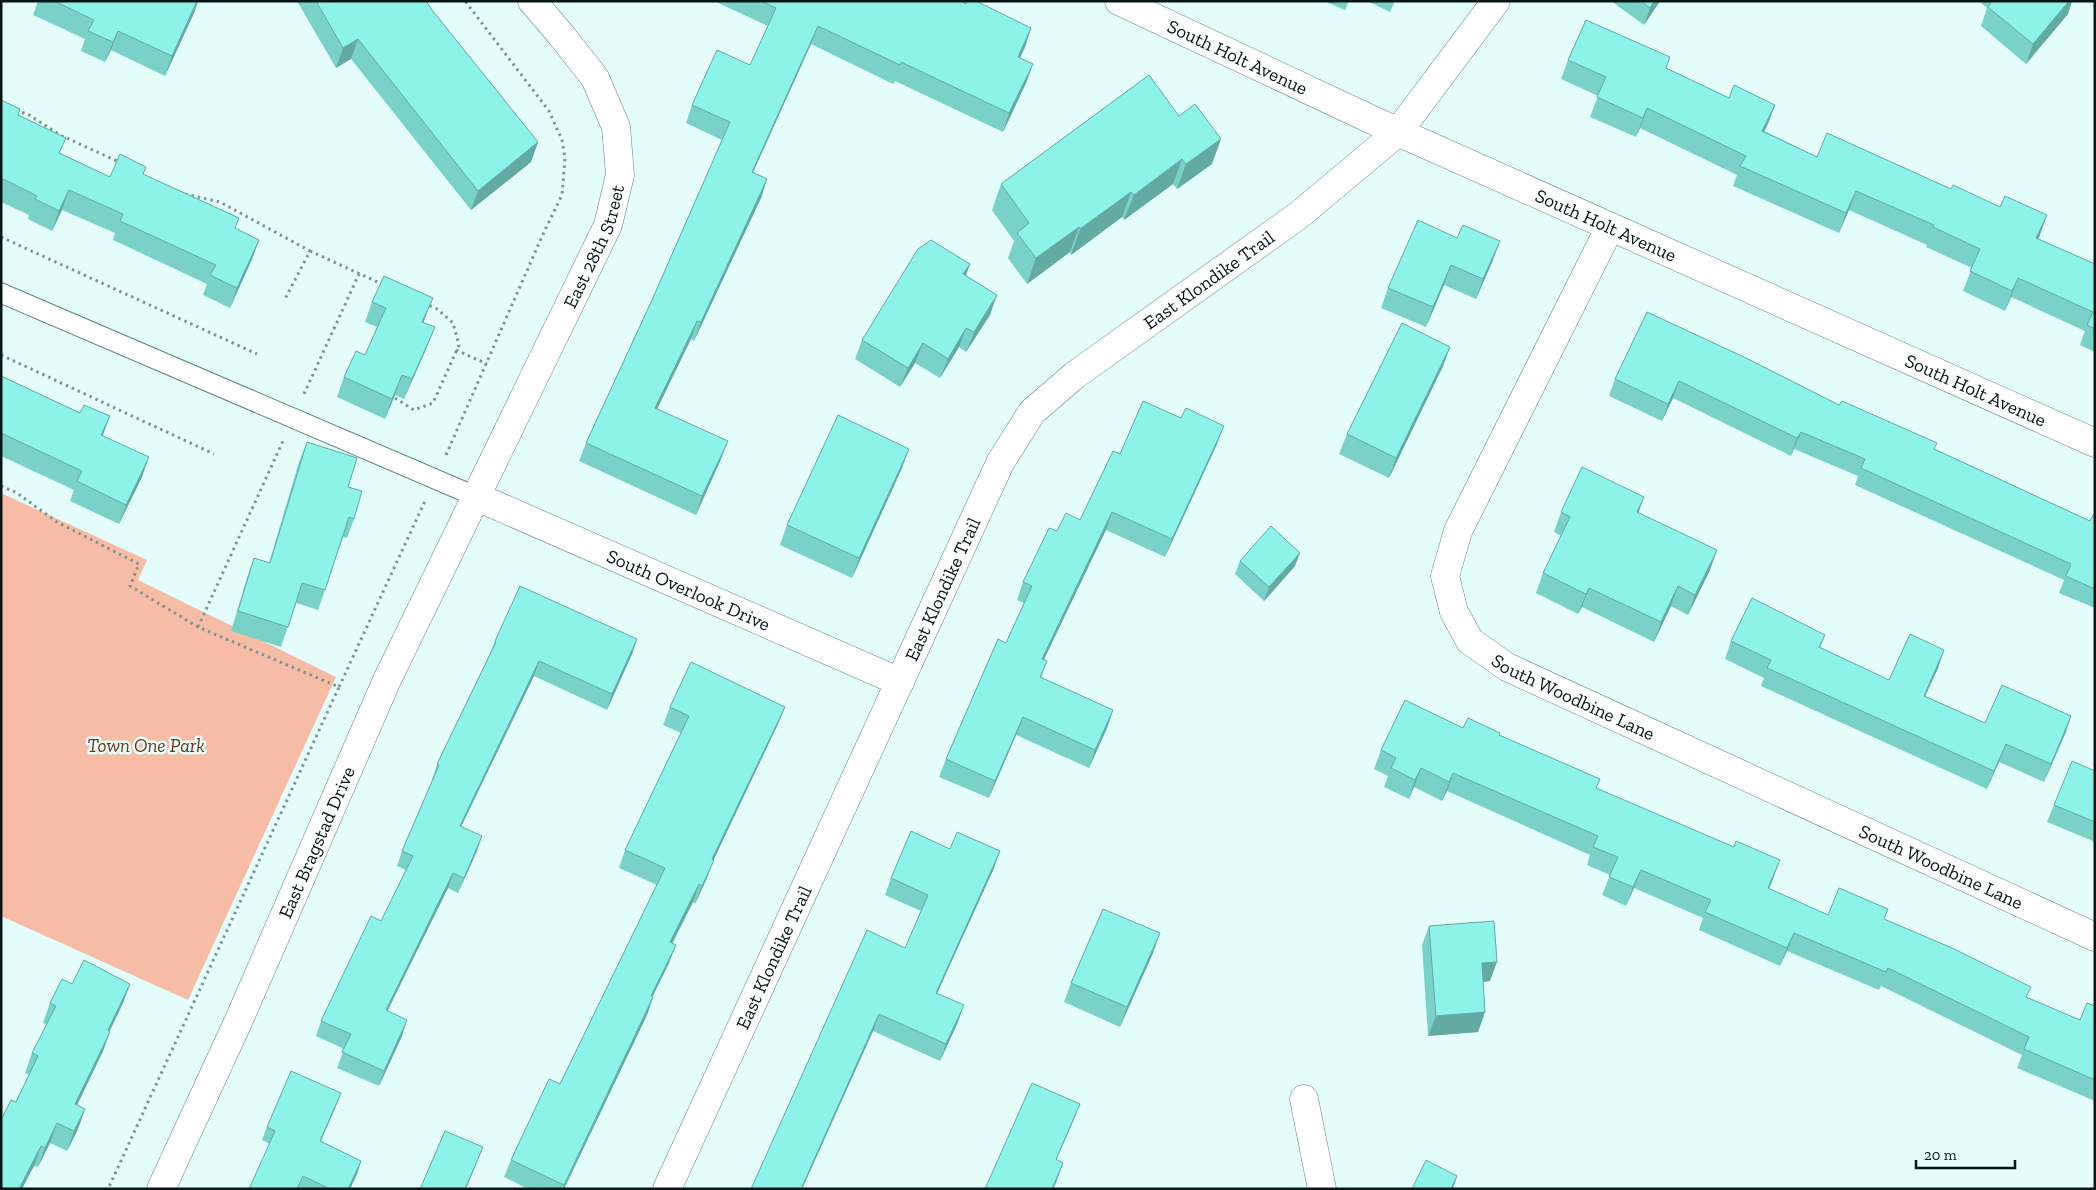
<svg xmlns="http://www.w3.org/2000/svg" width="2096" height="1190" viewBox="0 0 2096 1190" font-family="'Zilla Slab',serif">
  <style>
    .green { fill: #f6bca6 }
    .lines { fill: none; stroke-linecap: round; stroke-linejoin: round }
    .service-casing { stroke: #5f8480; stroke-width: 21 }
    .minor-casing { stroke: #5f8480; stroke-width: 29 }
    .path { stroke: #809492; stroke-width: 3; stroke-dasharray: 2.5 4; stroke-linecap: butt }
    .service { stroke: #fff; stroke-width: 19 }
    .minor { stroke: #fff; stroke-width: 28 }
    .wall { fill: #79d1c8 }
    .shaded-wall { fill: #63aaa3 }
    .building { fill: #8df3e9; stroke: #63aaa3 }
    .labels { text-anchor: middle; stroke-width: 5; stroke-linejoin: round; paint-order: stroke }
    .street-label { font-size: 19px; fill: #071615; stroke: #e5fdfa }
    .park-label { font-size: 19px; font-style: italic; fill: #713013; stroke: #e5fdfa }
  </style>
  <rect width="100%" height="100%" fill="#e5fdfa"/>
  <path class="green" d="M 1,493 L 147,560 L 138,580 L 336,677 L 188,1000 L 1,916 Z"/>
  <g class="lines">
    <defs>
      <path id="service" d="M 1,293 L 477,497"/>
      <g id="minor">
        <path id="s1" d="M 1119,1 L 1398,132 L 2095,443"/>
        <path id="s2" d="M 1610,227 L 1458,531 L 1445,576 L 1454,612 L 1470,641 L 1507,667 L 2095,937"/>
        <path id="s3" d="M 477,497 L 900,682"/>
        <path d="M 1304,1099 L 1322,1189"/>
        <path id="s4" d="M 161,1189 L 238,1022 L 387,680 L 608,225 L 620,175 L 616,127 L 595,78 L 562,36 L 532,1"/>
        <path id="s5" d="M 667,1189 L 1000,463 L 1032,412 L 1075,375 L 1299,215 L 1398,132 L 1496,1"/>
      </g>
    </defs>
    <use href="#service" class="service-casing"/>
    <use href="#minor" class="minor-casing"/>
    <path class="path" d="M 16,110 L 29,115 L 60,135 L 119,162
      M 185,194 L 220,202 L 310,251 L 285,299
      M 1,237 L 257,354
      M 310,251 L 384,285
      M 456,350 L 487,364
      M 1,355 L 214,454
      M 304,394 L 359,274
      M 395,398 L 414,410 L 433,403 L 459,345 L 453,323 L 437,309 L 426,304
      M 446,455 L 544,232 L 562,195 L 565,158 L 562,140 L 549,111 L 465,1
      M 1,486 L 17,493 L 57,522 L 139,564 L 130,586 L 198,627 L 339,687 L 108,1189
      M 198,627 L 283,441
      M 339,687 L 425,501"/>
    <use href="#service" class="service"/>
    <use href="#minor" class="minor"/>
  </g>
  <path class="wall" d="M 38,1 L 198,1 L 194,13 L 165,76 L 111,50 L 105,62 L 81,51 L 85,39 L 33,15 Z
    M 297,1 L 426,1 L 432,10 L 538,142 L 531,162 L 471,210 L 351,59 L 336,68 Z
    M 714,1 L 961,1 L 1031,28 L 1025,47 L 1020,58 L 1033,64 L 1026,83 L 1003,132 L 895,81 L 893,84 L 811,44 L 753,172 L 767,179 L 761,198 L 694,341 L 691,339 L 657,408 L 721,459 L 696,515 L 579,461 L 586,443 L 652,300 L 722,140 L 686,123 L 692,105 L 750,65 L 768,26 Z
    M 1324,1 L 1349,1 L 1345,10 Z
    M 1367,1 L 1395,1 L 1390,12 Z
    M 1611,1 L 1660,1 L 1644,25 Z
    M 1979,1 L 2072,1 L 2068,14 L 2026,64 L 1981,26 L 1987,8 Z
    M 1670,57 L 1666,68 L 1729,98 L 1775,105 L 1764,131 L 1817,157 L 2040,235 L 2038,239 L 2095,264 L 2095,352 L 2080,345 L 2085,331 L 2011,297 L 2005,311 L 1963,291 L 1972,268 L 1926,247 L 1927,245 L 1849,210 L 1839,233 L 1733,186 L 1737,175 L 1640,128 L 1636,137 L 1590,117 L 1598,96 L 1561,79 L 1568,60 Z
    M 1149,75 L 1212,164 L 1177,189 L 1173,184 L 1124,220 L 1122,217 L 1071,255 L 1070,252 L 1027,284 L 1008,258 L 1014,241 L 992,210 L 1001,184 Z
    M 1,100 L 20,109 L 18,115 L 60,153 L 110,177 L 146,167 L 143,174 L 239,218 L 235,228 L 259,240 L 252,259 L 230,308 L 203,295 L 207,284 L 113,240 L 115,233 L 62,210 L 52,231 L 28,219 L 29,215 L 1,202 Z
    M 1457,238 L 1493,260 L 1476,299 L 1444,285 L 1426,327 L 1381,308 L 1388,288 Z
    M 970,264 L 966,275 L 990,315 L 966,352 L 959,347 L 940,378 L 915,363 L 900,387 L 855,359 L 862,340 Z
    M 372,302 L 425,318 L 423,323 L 427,347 L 404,399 L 395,395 L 385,419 L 337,397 L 344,377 L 365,355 L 377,327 L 365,322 Z
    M 1647,312 L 1839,405 L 2090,521 L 2095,516 L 2095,608 L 2059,593 L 2064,580 L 1855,485 L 1858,476 L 1794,449 L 1791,456 L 1673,398 L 1662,421 L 1609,396 L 1615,379 Z
    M 1450,347 L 1443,366 L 1389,478 L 1339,454 L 1347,434 Z
    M 1,376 L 80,413 L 110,416 L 103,436 L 142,477 L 119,524 L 70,501 L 74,490 L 1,456 Z
    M 307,442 L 348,487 L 354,519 L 347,538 L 343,537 L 318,610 L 296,603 L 281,647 L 231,631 L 247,578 L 254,558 L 269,563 L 299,462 Z
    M 1217,444 L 1165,557 L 1106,530 L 1044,659 L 1047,661 L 1041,678 L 1113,710 L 1107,728 L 1089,768 L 1016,735 L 989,798 L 939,777 L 946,759 L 1006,643 L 1024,603 L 1017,600 L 1023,582 L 1057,531 L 1080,520 L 1120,454 Z
    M 902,468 L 852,578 L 780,545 L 787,525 Z
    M 1561,512 L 1638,513 L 1710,570 L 1688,615 L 1671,606 L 1654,642 L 1582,607 L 1578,614 L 1536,593 L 1543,573 L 1561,536 L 1554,532 Z
    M 1240,561 L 1295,566 L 1264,601 L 1235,574 Z
    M 1825,635 L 1820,648 L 1889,680 L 1944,650 L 1938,668 L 1925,696 L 1985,723 L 2071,716 L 2065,734 L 2044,782 L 1999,762 L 1987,789 L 1761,686 L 1764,678 L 1725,659 L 1731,641 Z
    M 637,639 L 632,654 L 607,710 L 534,676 L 461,827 L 477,851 L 458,893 L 448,888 L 387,1011 L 402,1036 L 379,1086 L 337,1068 L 344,1049 L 316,1036 L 321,1021 L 381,921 L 406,870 L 397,866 L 402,851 L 433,780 L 432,780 L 437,764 L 489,656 L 495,641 Z
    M 670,707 L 785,707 L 778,724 L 713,861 L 707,878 L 695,904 L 693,902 L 672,943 L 669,963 L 652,997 L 653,997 L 647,1015 L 564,1189 L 528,1189 L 504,1177 L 511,1160 L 560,1084 L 657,885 L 619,868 L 625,850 L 681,733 L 663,725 Z
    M 1463,728 L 1499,735 L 1597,788 L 1773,879 L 1769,889 L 1828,915 L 1884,919 L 2027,998 L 2080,1020 L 2095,1006 L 2095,1101 L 2017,1068 L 2022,1055 L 1881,986 L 1879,990 L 1787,951 L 1780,966 L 1699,930 L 1703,918 L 1634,888 L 1626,906 L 1602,895 L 1610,875 L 1587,865 L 1590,855 L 1447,791 L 1442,801 L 1414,787 L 1409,799 L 1384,787 L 1388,776 L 1374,769 L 1381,750 Z
    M 2095,771 L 2095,842 L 2047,822 L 2054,805 Z
    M 994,868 L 937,993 L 958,1022 L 940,1061 L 873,1031 L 802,1189 L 751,1189 L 905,948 L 921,911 L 885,895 L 891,878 Z
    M 1429,926 L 1490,981 L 1483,982 L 1485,1012 L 1478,1032 L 1428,1036 L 1422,945 Z
    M 1153,953 L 1120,1027 L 1064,1002 L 1071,983 Z
    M 72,984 L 130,984 L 123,1003 L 110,1031 L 103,1051 L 77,1105 L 85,1109 L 78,1129 L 67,1151 L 50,1143 L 38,1167 L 34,1166 L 16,1102 L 29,1075 L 25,1073 L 32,1053 L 47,1025 L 43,1023 L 50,1003 Z
    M 336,1106 L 321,1141 L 361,1161 L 357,1174 L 350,1189 L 249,1189 L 270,1144 L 262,1140 L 267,1127 Z"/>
  <path class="shaded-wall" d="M 197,1 L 198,1 L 194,13 L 165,76 L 172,56 Z
    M 1654,1 L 1660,1 L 1644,25 L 1650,8 Z
    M 2069,1 L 2072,1 L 2068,14 L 2026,64 L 2033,44 Z
    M 818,26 L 811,44 L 745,190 L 752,172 Z
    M 1031,28 L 1025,47 L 1011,76 L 1018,57 Z
    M 118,31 L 111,50 L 105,62 L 113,42 Z
    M 358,39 L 351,59 L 336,68 L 343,48 Z
    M 1033,64 L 1026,83 L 1003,132 L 1009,113 Z
    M 1775,105 L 1768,124 L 1755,150 L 1762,131 Z
    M 1647,108 L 1640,128 L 1636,137 L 1643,118 Z
    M 1221,139 L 1212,164 L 1177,189 L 1186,164 Z
    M 538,142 L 531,162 L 471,210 L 478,191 Z
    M 1182,159 L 1173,184 L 1124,220 L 1134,195 Z
    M 767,179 L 761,198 L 694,341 L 701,322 Z
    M 69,190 L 62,210 L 52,231 L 59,211 Z
    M 1856,191 L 1849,210 L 1839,233 L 1846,213 Z
    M 1131,192 L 1122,217 L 1071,255 L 1080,229 Z
    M 2047,215 L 2040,235 L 2029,258 L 2036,238 Z
    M 1079,227 L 1070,252 L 1027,284 L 1036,258 Z
    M 259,240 L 252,259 L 230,308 L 237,288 Z
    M 1500,241 L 1493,260 L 1476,299 L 1483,279 Z
    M 970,264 L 963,283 L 963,274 Z
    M 1451,265 L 1444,285 L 1426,327 L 1433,307 Z
    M 2018,278 L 2011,297 L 2005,311 L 2012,291 Z
    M 997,295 L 990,315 L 966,352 L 974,332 Z
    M 433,298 L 425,318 L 415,342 L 422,322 Z
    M 697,321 L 691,339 L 649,426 L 655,408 Z
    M 435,327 L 427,347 L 404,399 L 412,379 Z
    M 966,328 L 959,347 L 940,378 L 948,359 Z
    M 923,343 L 915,363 L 900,387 L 908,368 Z
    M 1450,347 L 1443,366 L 1389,478 L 1396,458 Z
    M 402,375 L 395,395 L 385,419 L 392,399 Z
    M 1679,381 L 1673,398 L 1662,421 L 1668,404 Z
    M 110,416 L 102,436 L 101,435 Z
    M 1224,426 L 1217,444 L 1165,557 L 1172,539 Z
    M 1801,432 L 1794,449 L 1791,456 L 1797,438 Z
    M 728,441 L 721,459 L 696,515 L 702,496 Z
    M 909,449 L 902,468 L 852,578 L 859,558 Z
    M 149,457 L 142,477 L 119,524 L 126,505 Z
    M 1644,497 L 1637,517 L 1637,512 Z
    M 1112,512 L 1106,530 L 1036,676 L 1042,659 Z
    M 1717,550 L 1710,570 L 1688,615 L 1695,595 Z
    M 1300,553 L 1295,566 L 1264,601 L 1269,587 Z
    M 1678,586 L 1671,606 L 1654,642 L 1661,622 Z
    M 1589,588 L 1582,607 L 1578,614 L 1586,594 Z
    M 637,639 L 632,654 L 607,710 L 612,694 Z
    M 1944,650 L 1938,668 L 1917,714 L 1924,696 Z
    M 539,661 L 534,676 L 454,841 L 460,826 Z
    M 785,707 L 778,724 L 713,861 L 707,878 L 695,904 L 712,859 Z
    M 1113,710 L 1107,728 L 1089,768 L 1095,750 Z
    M 2071,716 L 2065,734 L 2044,782 L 2051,764 Z
    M 1023,717 L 1016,735 L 989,798 L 995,781 Z
    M 2006,744 L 1999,762 L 1987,789 L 1994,771 Z
    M 1421,768 L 1414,787 L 1409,799 L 1415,780 Z
    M 1453,773 L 1447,791 L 1442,801 L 1449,782 Z
    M 482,836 L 477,851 L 458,893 L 464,878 Z
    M 1000,851 L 994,868 L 930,1009 L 936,993 Z
    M 1780,860 L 1773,879 L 1761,907 L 1768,888 Z
    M 1641,870 L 1634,888 L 1626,906 L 1633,887 Z
    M 453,873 L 448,888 L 380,1026 L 386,1010 Z
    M 699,884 L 693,902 L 664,960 L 670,942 Z
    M 1160,933 L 1153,953 L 1120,1027 L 1127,1007 Z
    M 1794,933 L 1787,951 L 1780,966 L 1787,948 Z
    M 676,945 L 669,963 L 644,1014 L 651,996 Z
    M 1497,962 L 1490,981 L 1474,983 L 1482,963 Z
    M 130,984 L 123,1003 L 100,1050 L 108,1030 Z
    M 653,997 L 647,1015 L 564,1189 L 563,1189 Z
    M 964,1005 L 958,1022 L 940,1061 L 946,1044 Z
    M 1485,1012 L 1478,1032 L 1428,1036 L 1436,1016 Z
    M 879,1014 L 873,1031 L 802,1189 L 801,1189 Z
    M 407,1020 L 402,1036 L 379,1086 L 384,1071 Z
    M 110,1032 L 103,1051 L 68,1124 L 75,1104 Z
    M 341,1093 L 336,1106 L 315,1154 L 320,1141 Z
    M 1080,1104 L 1072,1124 L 1048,1179 L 1056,1159 Z
    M 85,1109 L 78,1129 L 67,1151 L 74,1131 Z
    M 57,1123 L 50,1143 L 38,1167 L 45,1148 Z
    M 41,1146 L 34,1166 L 22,1189 L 19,1189 Z
    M 483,1147 L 466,1189 L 465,1189 Z
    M 361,1161 L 357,1174 L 350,1189 L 348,1189 Z
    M 1063,1163 L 1056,1183 L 1053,1189 L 1052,1189 Z
    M 1457,1176 L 1453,1189 L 1451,1189 Z"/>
  <path class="building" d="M 54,1 L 197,1 L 172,56 L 118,31 L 113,42 L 88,31 L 94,20 Z
    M 316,1 L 426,1 L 432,10 L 538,142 L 478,191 L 358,39 L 343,48 Z
    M 761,1 L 961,1 L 966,4 L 968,1 L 976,1 L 1031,28 L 1018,57 L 1033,64 L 1009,113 L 901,62 L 900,65 L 818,26 L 752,172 L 767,179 L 701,322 L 697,321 L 655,408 L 728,441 L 702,496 L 586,443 L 652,300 L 730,122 L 692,105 L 717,50 L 750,65 L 776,8 Z
    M 1641,1 L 1654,1 L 1650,8 Z
    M 1992,1 L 2069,1 L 2033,44 L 1988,7 Z
    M 1586,20 L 1670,57 L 1666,68 L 1729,98 L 1734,85 L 1775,105 L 1762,131 L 1817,157 L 1827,133 L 1951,189 L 1953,185 L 2000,207 L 2005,196 L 2047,215 L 2036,238 L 2095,264 L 2095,329 L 2087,325 L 2093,312 L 2018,278 L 2012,291 L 1970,271 L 1980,249 L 1933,227 L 1934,225 L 1856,191 L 1846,213 L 1740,166 L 1746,156 L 1647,108 L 1643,118 L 1597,97 L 1606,77 L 1568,60 Z
    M 1149,75 L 1179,116 L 1195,104 L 1221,139 L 1186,164 L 1182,159 L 1134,195 L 1131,192 L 1080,229 L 1079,227 L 1036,258 L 1017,233 L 1029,223 L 1001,184 Z
    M 1,100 L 20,109 L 18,115 L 66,138 L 59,153 L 110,177 L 120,154 L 146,167 L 143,174 L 239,218 L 235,228 L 259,240 L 237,288 L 210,275 L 216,265 L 120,221 L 123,214 L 69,190 L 59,211 L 35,199 L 37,196 L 1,178 Z
    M 1418,220 L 1457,238 L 1463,225 L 1500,241 L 1483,279 L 1451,265 L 1433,307 L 1388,288 Z
    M 931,240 L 970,264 L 963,274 L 997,295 L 974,332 L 966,328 L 948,359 L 923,343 L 908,368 L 862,340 L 918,249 Z
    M 384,276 L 433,298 L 422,322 L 435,327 L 412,379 L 402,375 L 392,399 L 344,377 L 356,351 L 365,355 L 386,308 L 372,302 Z
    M 1647,312 L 1746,358 L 1839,405 L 1842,401 L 1937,443 L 1934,449 L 2090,521 L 2093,515 L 2095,516 L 2095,589 L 2066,576 L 2071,564 L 1861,468 L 1865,459 L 1801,432 L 1797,438 L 1679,381 L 1668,404 L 1615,379 Z
    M 1402,323 L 1450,347 L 1396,458 L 1347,434 Z
    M 1,376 L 80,413 L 84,405 L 110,416 L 101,435 L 149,457 L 126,505 L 77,481 L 82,471 L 1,433 Z
    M 1143,401 L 1181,418 L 1186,408 L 1224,426 L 1172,539 L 1112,512 L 1042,659 L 1047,661 L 1040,677 L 1113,710 L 1095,750 L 1023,717 L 995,781 L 946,759 L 998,639 L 1006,643 L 1032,586 L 1023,582 L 1049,528 L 1057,531 L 1066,513 L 1080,520 L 1113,451 L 1120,454 Z
    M 838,415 L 909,449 L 859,558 L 787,525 Z
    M 307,442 L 357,458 L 348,487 L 362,491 L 354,519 L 349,517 L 325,590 L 302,583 L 288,627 L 238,611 L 254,558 L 270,563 Z
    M 1582,467 L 1644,497 L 1637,512 L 1717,550 L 1695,595 L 1678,586 L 1661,622 L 1589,588 L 1586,594 L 1543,573 L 1570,517 L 1561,512 Z
    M 1271,526 L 1300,553 L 1269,587 L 1240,561 Z
    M 520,586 L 637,639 L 612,694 L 539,661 L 460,826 L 482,836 L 464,878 L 453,873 L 386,1010 L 407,1020 L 384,1071 L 342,1052 L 351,1034 L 321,1021 L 371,916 L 381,921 L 413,856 L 402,851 L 439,765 L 437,764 L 496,642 L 495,641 Z
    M 1752,598 L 1825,635 L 1819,647 L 1889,680 L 1910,634 L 1944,650 L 1924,696 L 1985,723 L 2002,685 L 2071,716 L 2051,764 L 2006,744 L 1994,771 L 1767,668 L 1771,660 L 1731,641 Z
    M 691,662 L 785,707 L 712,859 L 714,860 L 702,886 L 699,884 L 670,942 L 676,945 L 651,996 L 653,997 L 564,1185 L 511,1160 L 549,1079 L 560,1084 L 665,868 L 625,850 L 689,716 L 670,707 Z
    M 1405,700 L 1463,728 L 1468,718 L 1500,733 L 1499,735 L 1600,779 L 1596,788 L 1734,847 L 1736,841 L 1780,860 L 1768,888 L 1828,915 L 1839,888 L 1888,909 L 1884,919 L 1952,948 L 2031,987 L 2026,997 L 2080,1020 L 2087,1003 L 2095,1006 L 2095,1080 L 2024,1049 L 2029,1037 L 1888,968 L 1886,972 L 1794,933 L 1787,948 L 1705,912 L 1711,900 L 1641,870 L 1633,887 L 1609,877 L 1618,857 L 1593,847 L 1598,836 L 1453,773 L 1449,782 L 1421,768 L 1415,780 L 1391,768 L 1396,758 L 1381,750 Z
    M 2072,761 L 2095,771 L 2095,822 L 2054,805 Z
    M 911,831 L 950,849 L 957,832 L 1000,851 L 936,993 L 964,1005 L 946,1044 L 879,1014 L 801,1189 L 751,1189 L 867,930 L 905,948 L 928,895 L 891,878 Z
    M 1103,909 L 1160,933 L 1127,1007 L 1071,983 Z
    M 1494,921 L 1497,962 L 1482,963 L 1485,1012 L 1436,1016 L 1429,926 Z
    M 84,960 L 130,984 L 108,1030 L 110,1032 L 75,1104 L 85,1109 L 74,1131 L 57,1123 L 45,1148 L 41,1146 L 19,1189 L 1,1189 L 1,1120 L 11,1100 L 16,1102 L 38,1056 L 32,1053 L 56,1006 L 50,1003 L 62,979 L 72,984 Z
    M 291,1071 L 341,1093 L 320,1141 L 361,1161 L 348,1189 L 330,1189 L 303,1176 L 297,1189 L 249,1189 L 275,1131 L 267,1127 Z
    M 1032,1083 L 1080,1104 L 1056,1159 L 1063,1163 L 1052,1189 L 985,1189 Z
    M 445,1131 L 483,1147 L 465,1189 L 420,1189 Z
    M 1426,1160 L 1457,1176 L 1451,1189 L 1412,1189 Z"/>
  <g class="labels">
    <g class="street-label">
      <text dy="7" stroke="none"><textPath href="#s1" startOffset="131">South Holt Avenue</textPath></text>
      <text dy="7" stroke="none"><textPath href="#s1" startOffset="536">South Holt Avenue</textPath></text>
      <text dy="7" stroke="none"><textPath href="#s4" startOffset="1038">East 28th Street</textPath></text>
      <text dy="7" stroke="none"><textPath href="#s5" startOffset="1080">East Klondike Trail</textPath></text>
      <text dy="7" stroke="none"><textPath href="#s1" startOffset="941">South Holt Avenue</textPath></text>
      <text dy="7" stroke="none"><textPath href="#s3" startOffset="231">South Overlook Drive</textPath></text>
      <text dy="7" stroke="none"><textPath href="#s5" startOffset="660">East Klondike Trail</textPath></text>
      <text dy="7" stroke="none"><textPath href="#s2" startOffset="575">South Woodbine Lane</textPath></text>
      <text dy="7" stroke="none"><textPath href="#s4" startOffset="380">East Bragstad Drive</textPath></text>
      <text dy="7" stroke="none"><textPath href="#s2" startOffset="980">South Woodbine Lane</textPath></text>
      <text dy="7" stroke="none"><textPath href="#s5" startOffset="255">East Klondike Trail</textPath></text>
    </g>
    <g class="park-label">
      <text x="146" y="752">Town One Park</text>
    </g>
  </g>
  <rect width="2096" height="1190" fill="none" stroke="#071615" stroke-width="5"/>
  <path d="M1916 1160v8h99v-8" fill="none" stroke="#071615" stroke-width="2.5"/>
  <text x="1924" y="1160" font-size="15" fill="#071615" stroke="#e5fdfa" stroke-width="4" paint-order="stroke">20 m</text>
</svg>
